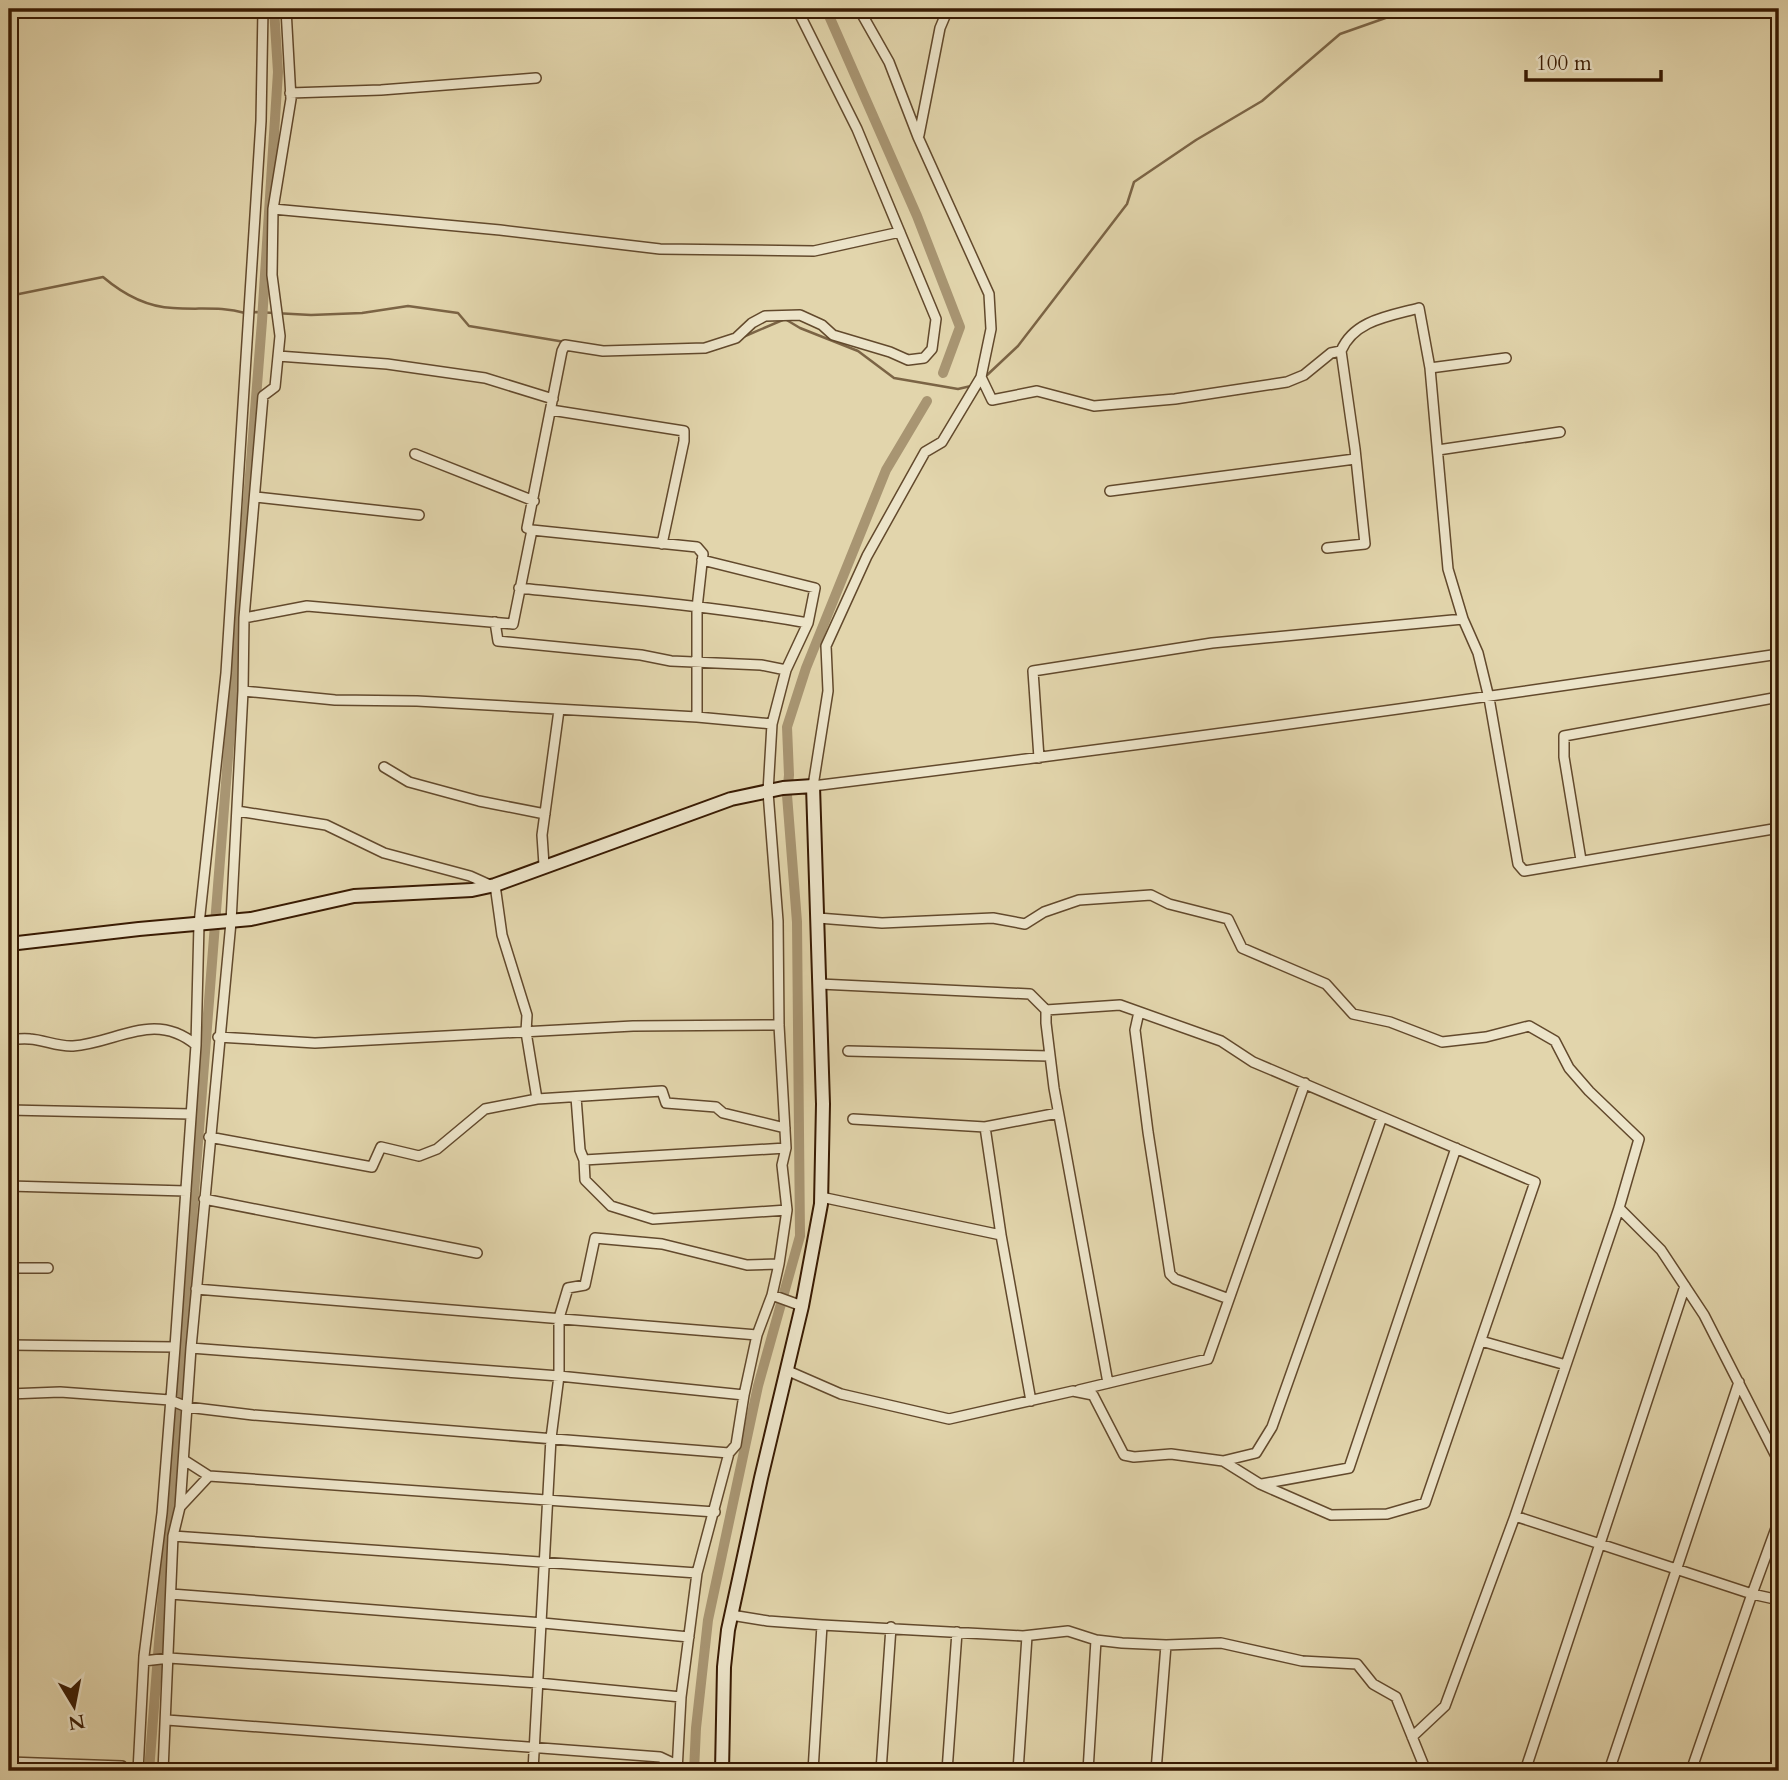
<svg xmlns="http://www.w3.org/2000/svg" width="1788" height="1780" viewBox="0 0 1788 1780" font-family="Cardo,serif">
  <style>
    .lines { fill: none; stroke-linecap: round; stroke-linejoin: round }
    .stream { stroke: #7b6445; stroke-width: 2.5 }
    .canal { stroke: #a89572; stroke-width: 10 }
    .street-casing { stroke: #62492c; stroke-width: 12 }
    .secondary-casing { stroke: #381a02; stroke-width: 16 }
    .street { stroke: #ece4c9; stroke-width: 9 }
    .secondary { stroke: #ece4c9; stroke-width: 12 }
  </style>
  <rect width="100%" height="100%" fill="#e2d5ac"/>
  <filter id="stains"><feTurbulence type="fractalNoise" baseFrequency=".00286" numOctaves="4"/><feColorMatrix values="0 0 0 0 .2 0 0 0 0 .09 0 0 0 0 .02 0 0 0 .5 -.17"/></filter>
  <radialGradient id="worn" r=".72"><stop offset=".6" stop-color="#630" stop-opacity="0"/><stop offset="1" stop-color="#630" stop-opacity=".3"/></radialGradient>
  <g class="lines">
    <path class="stream" d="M 9,296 L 103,277 C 123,294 147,307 173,308 C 198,310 221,306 245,313
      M 252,313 L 256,312 L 311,315 L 362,313 L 408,306 L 458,313 L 469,326 L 565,342
      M 743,337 L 785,319 L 800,328 L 858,351 L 894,378 L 958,389 L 971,386
      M 985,377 L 1018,346 L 1127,204 L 1134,182 L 1196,140 L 1262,101 L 1340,34 L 1411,9"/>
    <path class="canal" d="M 826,9 L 917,216 L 960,327 L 943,373
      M 149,1771 L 262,321 L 278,72 L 274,9
      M 694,1771 L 696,1728 L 708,1620 L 758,1386 L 800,1236 L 797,922 L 787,795 L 789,775 L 787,727 L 806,668 L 886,470 L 927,401"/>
    <defs>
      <path id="street" d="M 859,9 L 889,62 L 918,137 L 989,294 L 991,329 L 981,377 L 942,442 L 925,452 L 867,556 L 826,646 L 828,691 L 813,786 C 1136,746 1458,702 1779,654
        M 290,93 L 381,90 L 536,78
        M 919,135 L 940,28 L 948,9
        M 273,209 L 500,230 L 660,249 L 814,251 L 900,232
        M 278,356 L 387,364 L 485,378 L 553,399
        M 1430,368 L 1506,358
        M 981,377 L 992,400 L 1037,391 L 1094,406 L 1175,399 L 1287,382 L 1304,375 L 1331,353 L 1341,351
        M 551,410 L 684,431 L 684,441 L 662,544
        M 1438,450 L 1560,432
        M 415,454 L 534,501
        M 1110,491 L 1355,459
        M 256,497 L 419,515
        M 1327,548 L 1365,544 L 1355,449 L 1341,351 C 1354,320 1390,316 1419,308 L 1430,368 L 1448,569 L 1463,619 L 1478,653 L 1489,698 L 1518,864 L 1524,871 L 1779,828
        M 519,588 C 615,598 712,606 808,623
        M 244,618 L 307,606 L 513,624 L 532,530 L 527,528 L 562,351 L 565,345 L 603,351 L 705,348 L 736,338 L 752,323 L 765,316 L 800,315 L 822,325 L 833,335 L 890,352 L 908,360 L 924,358 L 932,349 L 936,319 L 857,129 L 797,9
        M 495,622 L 498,641 L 641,655 L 671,661 L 761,665 L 786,670
        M 243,691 L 335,700 L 417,701 L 697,717 L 697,608 L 703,554 L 697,547 L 532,530
        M 697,717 L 772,724
        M 1039,758 L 1033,671 L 1212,643 L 1463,619
        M 384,767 L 409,782 L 479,801 L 545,814
        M 237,811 L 326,825 L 384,853 L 470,876 L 490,885
        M 1581,860 L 1564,757 L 1564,736 L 1779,697
        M 544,865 L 542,835 L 559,710
        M 495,885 L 502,935 L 527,1015 L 526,1032 L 537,1099
        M 818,918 L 882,923 L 993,918 L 1025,924 L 1044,912 L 1079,900 L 1151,895 L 1169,904 L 1228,919 L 1242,948 L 1326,984 L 1353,1014 L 1390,1022 L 1442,1042 L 1486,1037 L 1529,1026 L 1555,1041 L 1569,1068 L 1589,1091 L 1639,1139 L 1619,1208 L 1515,1516 L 1445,1706 L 1412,1737
        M 1046,1010 L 1046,1023 L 1054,1088 L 1108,1383
        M 1139,1012 L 1135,1030 L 1148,1132 L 1170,1274 L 1175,1279 L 1229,1299
        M 218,1037 L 315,1043 L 633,1026 L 779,1025
        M 9,1040 C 16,1039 23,1038 30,1039 C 44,1040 59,1047 73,1046 C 117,1043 154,1010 196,1045
        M 848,1051 L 1050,1056
        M 576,1097 L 580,1150 L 584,1160 L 786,1148
        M 9,1110 L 191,1114
        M 853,1119 L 985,1127
        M 209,1137 L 372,1167 L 381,1147 L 419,1156 L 437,1149 L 485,1109 L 537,1099 L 662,1091 L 666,1103 L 716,1107 L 723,1113 L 785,1128
        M 584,1160 L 585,1180 L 611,1206 L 653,1219 L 787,1210
        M 9,1186 L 186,1191
        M 821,1197 L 1001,1235 L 985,1127 L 1058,1113
        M 204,1199 L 477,1253
        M 1619,1208 L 1661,1250 L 1704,1315 L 1779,1462
        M 1001,1235 L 1031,1401
        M 9,1268 L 48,1268
        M 196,1289 L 757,1335
        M 772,1295 L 802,1306
        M 1481,1341 L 1566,1365
        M 9,1345 L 175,1347
        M 191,1348 L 559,1376 L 744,1395
        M 786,1370 L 841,1394 L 949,1419 L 1073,1391 L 1093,1395 L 1124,1455 L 1134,1457 L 1171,1454 L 1223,1461 L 1260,1484 L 1331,1515 L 1387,1514 L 1425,1503 L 1535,1182 L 1253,1062 L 1221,1041 L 1120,1005 L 1046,1010 L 1030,994 L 820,984
        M 1079,1390 L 1208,1359 L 1305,1083
        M 9,1394 L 60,1392 L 170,1400 L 187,1407 L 253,1415 L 729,1453
        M 1223,1461 L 1256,1453 L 1272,1427 L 1382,1117
        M 209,1476 L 715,1512
        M 1262,1484 L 1349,1468 L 1456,1148
        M 181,1506 L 209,1476 L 184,1460
        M 1515,1516 L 1752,1594 L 1779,1520
        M 173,1536 L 697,1573
        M 171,1594 L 543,1623 L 689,1637
        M 731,1615 L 768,1621 L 822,1625 L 1023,1636 L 1068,1631 L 1096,1640 L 1122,1643 L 1166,1645 L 1221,1643 L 1302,1661 L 1357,1664 L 1373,1684 L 1396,1697 L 1426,1771
        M 144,1661 L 169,1658 L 538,1683 L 681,1697
        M 167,1720 L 660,1757 L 677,1765
        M 9,1762 L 122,1766 L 124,1771
        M 138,1771 L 144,1656 L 162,1513 L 175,1347 L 196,1045 L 199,924 L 226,673 L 261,121 L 263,9
        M 163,1771 L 173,1536 L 180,1507 L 191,1348 L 231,922 L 243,691 L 244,618 L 263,396 L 275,387 L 280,336 L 272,275 L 273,209 L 291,99 L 286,9
        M 533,1771 L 551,1438 L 559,1376 L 559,1318 L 568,1288 L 585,1285 L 595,1238 L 662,1244 L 747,1265 L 779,1264
        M 677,1771 L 681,1697 L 697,1573 L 729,1453 L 736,1445 L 744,1395 L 757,1335 L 772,1295 L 779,1264 L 787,1210 L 782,1165 L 786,1148 L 779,1025 L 778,921 L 768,792 L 772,724 L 786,670 L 808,623 L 815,588 L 702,560
        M 813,1771 L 822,1625
        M 881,1771 L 891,1627
        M 947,1771 L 957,1632
        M 1018,1771 L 1027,1636
        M 1088,1771 L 1096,1640
        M 1156,1771 L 1166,1645
        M 1525,1771 L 1685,1286
        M 1609,1771 L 1739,1382
        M 1691,1771 L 1752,1594 L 1779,1600"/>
      <path id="secondary" d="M 9,944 L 139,929 L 251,919 L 354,896 L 472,890 L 495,885 L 731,799 L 783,788 L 813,786 L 823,1104 L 821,1204 L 802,1306 L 761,1478 L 728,1630 L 724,1667 L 722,1771"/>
    </defs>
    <use href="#street" class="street-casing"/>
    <use href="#secondary" class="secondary-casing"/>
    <use href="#street" class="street"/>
    <use href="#secondary" class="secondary"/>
  </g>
  <rect width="1788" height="1780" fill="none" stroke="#e2d5ac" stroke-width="35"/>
  <rect x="10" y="10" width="1767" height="1759" fill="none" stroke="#381a02" stroke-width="3.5"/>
  <rect x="18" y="18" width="1753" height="1745" fill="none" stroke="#381a02" stroke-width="2"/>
  <g transform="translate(74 1706) rotate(170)" stroke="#ece4c9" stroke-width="5" paint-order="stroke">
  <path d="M0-5L12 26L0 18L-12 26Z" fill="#381a02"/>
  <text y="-10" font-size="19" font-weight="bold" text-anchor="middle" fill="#381a02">N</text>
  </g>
  <path d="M1526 70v10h135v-10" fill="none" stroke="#381a02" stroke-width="3.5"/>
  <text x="1536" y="70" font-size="21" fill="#381a02" stroke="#ece4c9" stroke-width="5" paint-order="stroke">100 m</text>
  <rect width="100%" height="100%" filter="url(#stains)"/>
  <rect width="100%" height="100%" fill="url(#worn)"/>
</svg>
